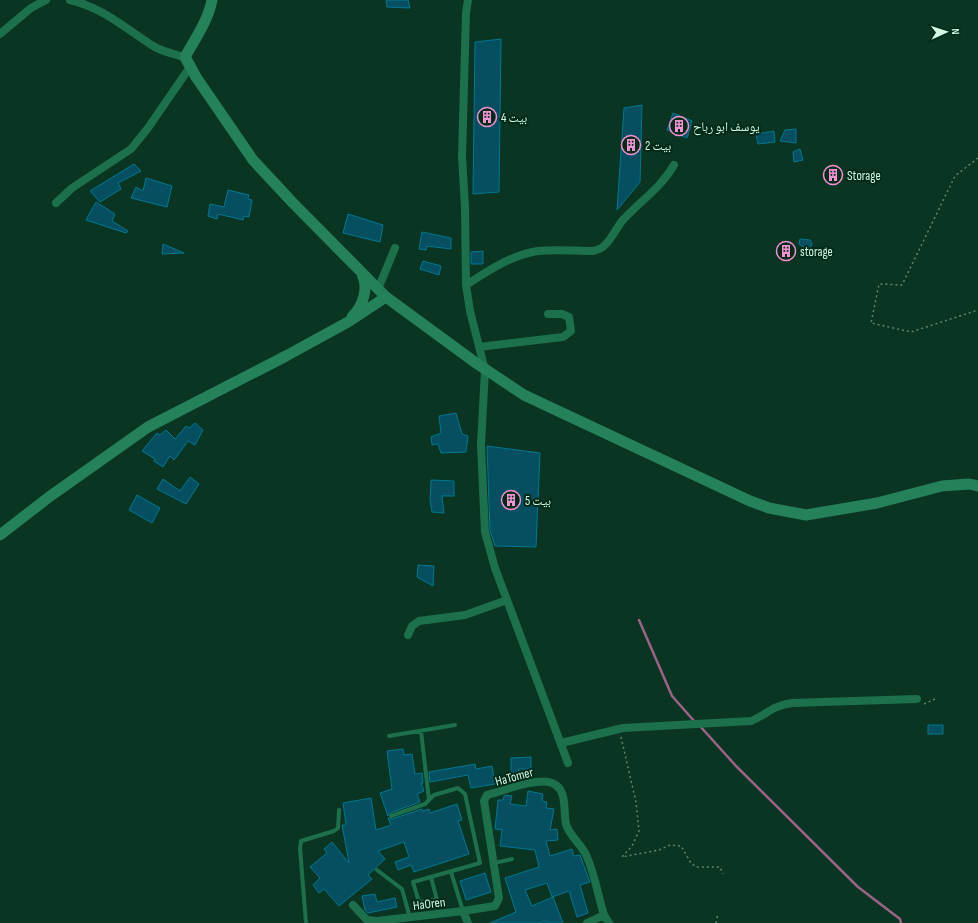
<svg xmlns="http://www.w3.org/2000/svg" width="978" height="923" viewBox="0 0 978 923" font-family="'Sofia Sans Condensed','Noto Naskh Arabic',sans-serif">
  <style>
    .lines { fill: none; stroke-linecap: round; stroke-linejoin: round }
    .stream { stroke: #9b6388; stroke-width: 2.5 }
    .building { fill: #054f61; stroke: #007892 }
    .path { stroke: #5d8672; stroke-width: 1.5; stroke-dasharray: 2 3; stroke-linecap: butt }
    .lane { stroke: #1d704c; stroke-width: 4 }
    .street { stroke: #1d704c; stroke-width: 8 }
    .secondary { stroke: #258159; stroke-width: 11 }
    .labels { text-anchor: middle; stroke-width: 4; stroke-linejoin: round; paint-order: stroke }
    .poi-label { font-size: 13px; fill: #d3f9e3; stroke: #002b19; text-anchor: start }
    .street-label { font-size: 13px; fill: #d3f9e3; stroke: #002b19 }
  </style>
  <rect width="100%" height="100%" fill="#0a3522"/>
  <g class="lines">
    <path class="stream" d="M 639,620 L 672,696 L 695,722
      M 699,725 L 736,766 L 858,887 L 900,919 L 901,923"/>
  </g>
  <path class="building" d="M 386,0 L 408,0 L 410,8 L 387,7 Z
    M 501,39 L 499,192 L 473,194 L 475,42 Z
    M 642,105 L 640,182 L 617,210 L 624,108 Z
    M 673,113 L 692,121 L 687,138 L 667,130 Z
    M 796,129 L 796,143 L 780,141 L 785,130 Z
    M 774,131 L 775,142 L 758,144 L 756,134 Z
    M 800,149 L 803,160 L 794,162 L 793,152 Z
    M 134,164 L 141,171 L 118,183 L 121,189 L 100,202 L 90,191 Z
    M 146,178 L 172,186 L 167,207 L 131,198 L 136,187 L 143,191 Z
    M 228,190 L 249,195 L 248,199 L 252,200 L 249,217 L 244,216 L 243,220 L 218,214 L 217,219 L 208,216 L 210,204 L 224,207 Z
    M 96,202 L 115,214 L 112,221 L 128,231 L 126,233 L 86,220 Z
    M 348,214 L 383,225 L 380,242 L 343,233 Z
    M 422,232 L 451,238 L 451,249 L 427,246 L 426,250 L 419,249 Z
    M 800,239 L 810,240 L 812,243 L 811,247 L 805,248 L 799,244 Z
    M 163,244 L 184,253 L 162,254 Z
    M 483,251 L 483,264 L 471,264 L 471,252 Z
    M 423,261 L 441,266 L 439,275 L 420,269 Z
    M 456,413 L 462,434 L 468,436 L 466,452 L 441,453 L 438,444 L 432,445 L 431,437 L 441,433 L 439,416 Z
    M 195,423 L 203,430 L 195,445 L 188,441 L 174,460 L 170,456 L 163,467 L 154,461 L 155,459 L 142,451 L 157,433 L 160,435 L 166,430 L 175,439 L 186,426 L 189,428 Z
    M 487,446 L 540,453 L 536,547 L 495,546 L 490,531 Z
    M 190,477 L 199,484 L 186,504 L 157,489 L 163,479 L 180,491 Z
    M 431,480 L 454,481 L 454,496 L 442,496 L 444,513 L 432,512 L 430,500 Z
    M 137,495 L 160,508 L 152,523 L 129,510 Z
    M 418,565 L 434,566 L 433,586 L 417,577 Z
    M 928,725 L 943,725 L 943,734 L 928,734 Z
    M 403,749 L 404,755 L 412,754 L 415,774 L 422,773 L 423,783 L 421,783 L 424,791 L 417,794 L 420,802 L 390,813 L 388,816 L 380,793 L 392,789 L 387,751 Z
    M 531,757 L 531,769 L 519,769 L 519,775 L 511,776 L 511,758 Z
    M 475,764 L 476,769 L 492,766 L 495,784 L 471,788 L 468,775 L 430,782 L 429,772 Z
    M 528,791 L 543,794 L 542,801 L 547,802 L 546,808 L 554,809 L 550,830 L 557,829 L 558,840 L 546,841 L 550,856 L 572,849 L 574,856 L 580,855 L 590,882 L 580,885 L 588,913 L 577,917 L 569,891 L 552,897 L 547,883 L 525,890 L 532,906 L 553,897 L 563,923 L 546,923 L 545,921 L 540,923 L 490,923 L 516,912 L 505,878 L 539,867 L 535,850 L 500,846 L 502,830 L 495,829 L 498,800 L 503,800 L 504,796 L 506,795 L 512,796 L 510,804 L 526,806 Z
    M 371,798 L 376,830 L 391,825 L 388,818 L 392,819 L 422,809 L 423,811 L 429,809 L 430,813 L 457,804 L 462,820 L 458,821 L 469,854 L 414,872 L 411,865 L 398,870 L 395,862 L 409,857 L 404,842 L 378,851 L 385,859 L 368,875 L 372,879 L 339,906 L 324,889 L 319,893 L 313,885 L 320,878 L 310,867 L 327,853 L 324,849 L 332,842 L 349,863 L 342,825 L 346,825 L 343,803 Z
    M 485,873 L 491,892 L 466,900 L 460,881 Z
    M 375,894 L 377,902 L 395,898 L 397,907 L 368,913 L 365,910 L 362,896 Z"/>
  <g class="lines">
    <path class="path" d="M 978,158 L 955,176 L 902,285 L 879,284 L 871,323 L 911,332 L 978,310
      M 924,704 L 937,698
      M 621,737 L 636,802 L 639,831 L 632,846 L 622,857 L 659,850 L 670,845 L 681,846 L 691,863 L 696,867 L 720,867 L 723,874
      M 716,923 L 718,914"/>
    <path class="lane" d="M 421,731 L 429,800
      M 389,736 L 455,725
      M 391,816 L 425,804 L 434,795 L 458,788 L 465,794 L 480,863 L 413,882 L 419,902 L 437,900 L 431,877
      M 494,863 L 512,859
      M 377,870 L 402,889 L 410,918
      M 451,872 L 463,911
      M 306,923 L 300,848 L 301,841 L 334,831 L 338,828 L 339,810"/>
    <path class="street" d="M 70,0 C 101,7 124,27 150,44 C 160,51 173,54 185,57
      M 468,0 L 466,13 L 462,157 L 465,207 L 466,285 L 470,311 L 485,370 L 481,445 L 485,532 L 495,568 L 568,763
      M 0,34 L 31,8 L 46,0
      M 56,203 L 72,188 L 131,149 L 148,128 L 190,67
      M 466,285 C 488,271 511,255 538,251 C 555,249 575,251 593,251 C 597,250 601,249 604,246 C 611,240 616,229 622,221 C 639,202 661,188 674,165
      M 378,289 L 395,248
      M 479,347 L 563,337 L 571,331 L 569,317 L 562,314 L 548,314
      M 408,635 L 412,626 L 419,621 L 465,615 L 507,600
      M 561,743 L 623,728 L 751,721 C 768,714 771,706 792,703 L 917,699
      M 353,905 L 367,920 L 377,921 L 463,911 L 468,923
      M 463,911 L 495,906 L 499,898 L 484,801 L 487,795 C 503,791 537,777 552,783 C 568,789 563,811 566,824 C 569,836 582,844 587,857 C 595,875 598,896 604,915 L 587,923
      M 604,915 L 609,923"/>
    <path class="secondary" d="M 212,0 C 208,21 195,39 185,57 L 196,77 L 253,160 L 293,203 L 386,297 L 476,363 L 524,395 L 750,501 L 769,508 L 806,515 L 877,503 L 942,486 L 969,484 L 978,486
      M 352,317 C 363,306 369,288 362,274
      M 0,535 L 49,497 L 148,427 L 286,356 L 348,322 L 386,297"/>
  </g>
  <defs>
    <symbol id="building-ring" viewBox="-11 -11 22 22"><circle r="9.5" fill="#002b19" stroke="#f491d3" stroke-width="1.5"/><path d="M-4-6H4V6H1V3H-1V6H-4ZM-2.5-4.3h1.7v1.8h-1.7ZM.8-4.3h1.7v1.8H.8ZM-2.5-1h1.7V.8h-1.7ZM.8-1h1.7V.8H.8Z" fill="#f491d3"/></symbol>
  </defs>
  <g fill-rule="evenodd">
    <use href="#building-ring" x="476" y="106" width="22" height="22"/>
    <use href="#building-ring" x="668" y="115" width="22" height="22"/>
    <use href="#building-ring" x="620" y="134" width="22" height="22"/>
    <use href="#building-ring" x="822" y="164" width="22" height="22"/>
    <use href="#building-ring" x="775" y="240" width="22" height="22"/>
    <use href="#building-ring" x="500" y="489" width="22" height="22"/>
  </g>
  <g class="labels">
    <g class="poi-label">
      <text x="501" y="122">بيت 4</text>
      <text x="693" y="131">يوسف ابو رباح</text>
      <text x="645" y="150">بيت 2</text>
      <text x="847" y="180">Storage</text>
      <text x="800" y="256">storage</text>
      <text x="525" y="505">بيت 5</text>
    </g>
    <g class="street-label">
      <text transform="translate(514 776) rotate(-15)" y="5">HaTomer</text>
      <text transform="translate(429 903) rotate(-7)" y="5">HaOren</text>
    </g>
  </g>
  <g transform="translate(946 32) rotate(87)" stroke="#002b19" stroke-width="3" paint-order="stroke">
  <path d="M0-3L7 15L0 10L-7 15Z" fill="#d3f9e3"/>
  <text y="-6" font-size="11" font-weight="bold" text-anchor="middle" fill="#d3f9e3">N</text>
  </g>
</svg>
